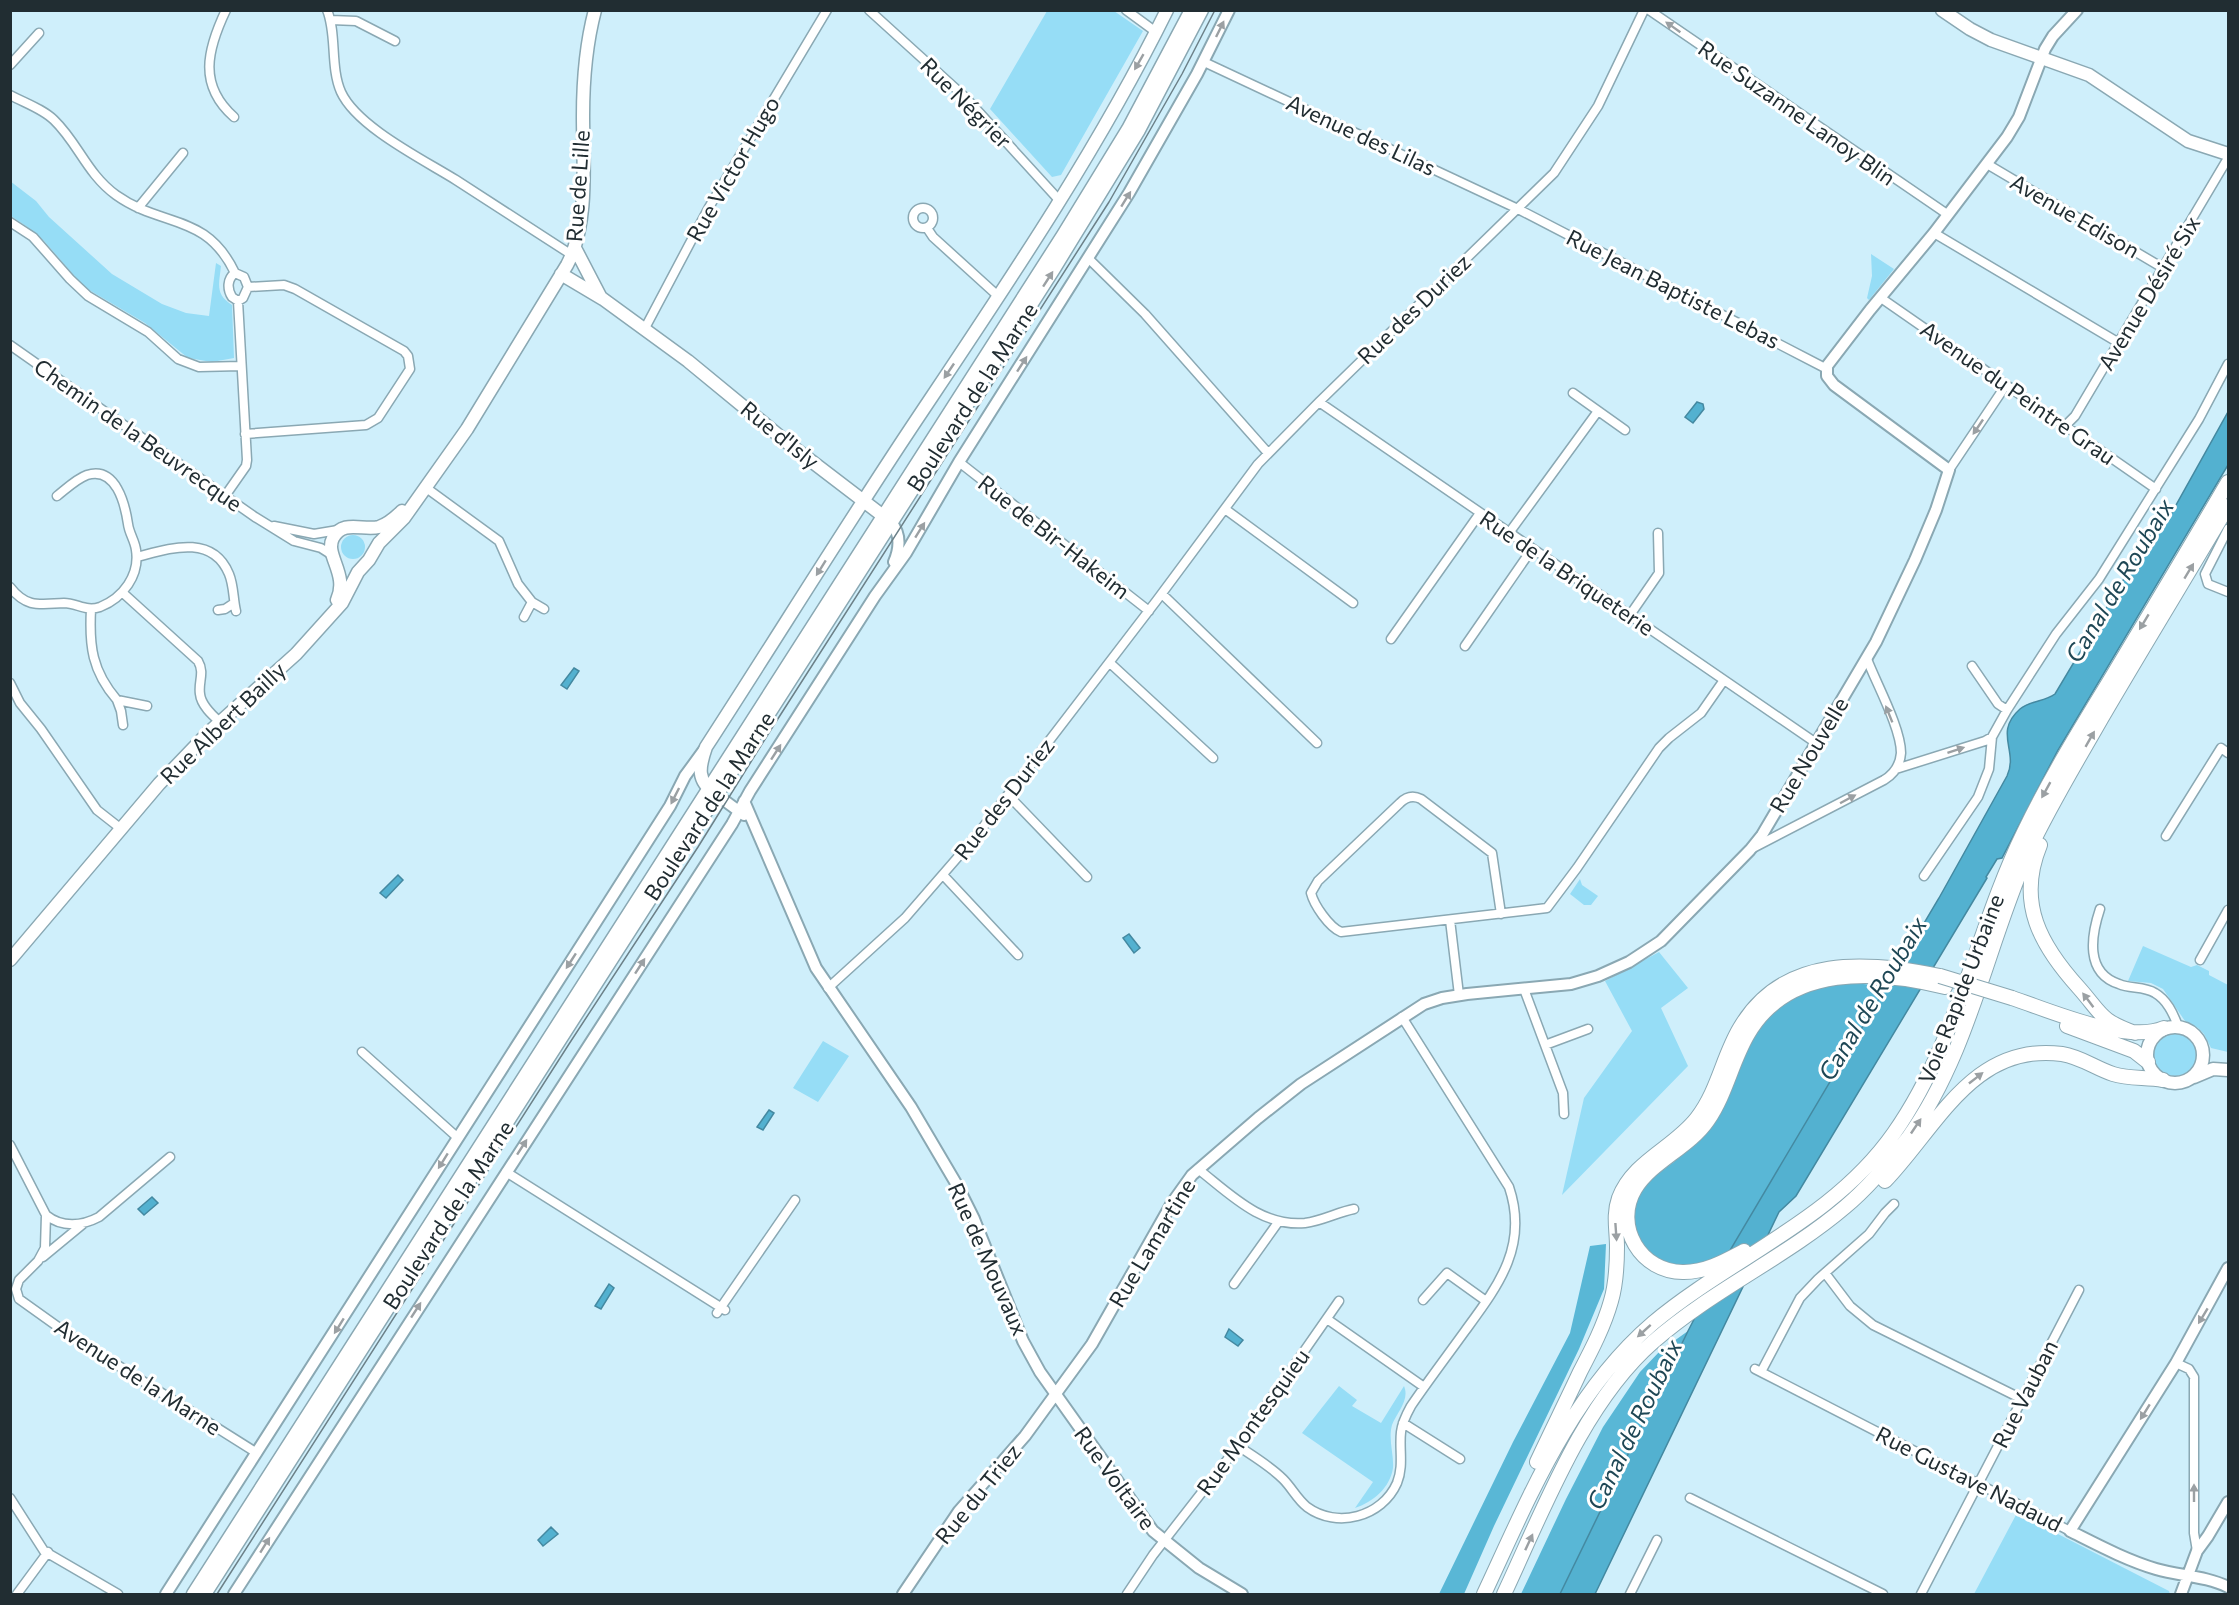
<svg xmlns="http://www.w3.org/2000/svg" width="2239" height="1605" viewBox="0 0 2239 1605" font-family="Commissioner,sans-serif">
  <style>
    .green { fill: #96ddf6 }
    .forest { fill: #59b7d6 }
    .water { fill: #53b1d0; stroke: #4489a1; stroke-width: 1.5 }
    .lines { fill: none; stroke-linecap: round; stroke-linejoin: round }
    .minor-casing { stroke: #8aa8b3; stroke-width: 11 }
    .tertiary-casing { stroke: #8aa8b3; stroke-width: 14 }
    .secondary-casing { stroke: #8aa8b3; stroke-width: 15 }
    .primary-casing { stroke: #8aa8b3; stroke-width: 15 }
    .trunk-casing { stroke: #8aa8b3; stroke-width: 16 }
    .minor { stroke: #fff; stroke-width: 8 }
    .tertiary { stroke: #fff; stroke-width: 10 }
    .secondary { stroke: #fff; stroke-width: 12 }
    .primary { stroke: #fff; stroke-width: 12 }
    .trunk { stroke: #fff; stroke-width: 14 }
    .tram { stroke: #6c8088; stroke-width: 1.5 }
    .trunk-bridge-casing { stroke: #8aa8b3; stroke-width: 16; stroke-linecap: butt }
    .trunk-bridge { stroke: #fff; stroke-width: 14 }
    .oneway { fill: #9ba0a3 }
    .labels { text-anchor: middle; stroke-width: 6; stroke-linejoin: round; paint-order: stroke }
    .street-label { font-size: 22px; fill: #212d32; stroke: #fff }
    .water-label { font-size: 24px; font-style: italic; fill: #1e4755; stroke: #fff }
  </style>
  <rect width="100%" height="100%" fill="#cfeffb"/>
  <path class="green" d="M 1047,11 L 1114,11 L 1143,31 L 1061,175 L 1052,177 L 990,109 Z
    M 10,181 L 36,201 L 49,217 L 112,274 L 162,304 L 186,313 L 209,316 L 216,263 L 221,266 C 219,285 215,294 232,305 L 234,358 L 212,362 L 188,358 L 145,323 L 84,287 L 44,241 L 26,226 L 11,216 Z
    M 1871,254 L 1894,269 L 1869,300 L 1867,298 L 1872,276 Z
    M341 547a12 12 0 1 1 24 0a12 12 0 1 1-24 0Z
    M 1580,879 L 1582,885 L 1598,896 L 1591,905 L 1584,905 L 1570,894 Z
    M 2143,946 L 2191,967 L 2197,965 L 2209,971 L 2209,975 L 2228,985 L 2228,1052 L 2211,1048 L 2204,1034 L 2198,1028 L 2185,1021 L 2163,989 L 2151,983 L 2128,981 Z
    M 1659,952 L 1688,988 L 1661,1008 L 1688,1066 L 1562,1195 L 1584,1098 L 1632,1031 L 1605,981 Z
    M2153 1055a22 22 0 1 1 44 0a22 22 0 1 1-44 0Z
    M 823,1041 L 849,1056 L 818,1102 L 793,1088 Z
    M 1339,1386 L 1357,1400 L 1352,1406 L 1381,1423 L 1404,1386 C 1410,1400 1397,1412 1392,1425 C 1388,1439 1394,1454 1393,1468 C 1390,1488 1373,1502 1355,1508 L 1373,1482 L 1302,1433 Z
    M 2017,1513 L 2169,1591 L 2170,1594 L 1974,1594 Z"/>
  <path class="forest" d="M 1851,983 L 1887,986 L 1729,1252 C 1716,1257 1701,1265 1686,1265 C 1646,1265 1622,1229 1641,1192 C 1652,1172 1679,1164 1690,1145 C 1705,1120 1720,1095 1734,1070 C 1749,1046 1761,1018 1786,1002 C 1806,989 1828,985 1851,983 Z
    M 1606,1244 L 1604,1289 L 1579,1349 L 1494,1526 L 1464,1594 L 1439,1594 L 1513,1442 L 1570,1333 L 1590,1246 Z
    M 1688,1331 L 1560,1594 L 1521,1594 L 1566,1499 L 1603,1427 L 1640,1372 L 1660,1351 Z"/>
  <path class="water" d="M 1697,402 L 1703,404 L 1704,409 L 1693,423 L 1685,417 Z
    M 2228,412 L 2228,465 L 2058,750 L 2002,858 L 1997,859 L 1986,877 L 1987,878 L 1796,1196 L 1779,1212 L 1595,1594 L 1560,1594 L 1688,1331 L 1729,1252 L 1939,898 L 2007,776 C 2019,751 1993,733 2020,709 C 2031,700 2044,702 2055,694 L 2162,515 L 2171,514 Z
    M 574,668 L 579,671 L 567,689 L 561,685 Z
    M 398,875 L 403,880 L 386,898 L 380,893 Z
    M 1129,934 L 1140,948 L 1134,953 L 1123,938 Z
    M 769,1110 L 774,1113 L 763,1130 L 757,1127 Z
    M 152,1197 L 158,1203 L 144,1215 L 138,1209 Z
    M 609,1284 L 614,1288 L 601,1309 L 595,1306 Z
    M 1229,1329 L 1243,1340 L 1238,1346 L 1225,1337 Z
    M 551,1527 L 558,1534 L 543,1546 L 538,1540 Z"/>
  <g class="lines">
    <defs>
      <path id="minor" d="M 226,10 C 207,50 198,85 234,117
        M 327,10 C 337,34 330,67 341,92 C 357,127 424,160 456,180 C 495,205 534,230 572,255
        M 869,10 L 966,98 L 1059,200
        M 1126,10 L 1156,32
        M 1649,10 L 1947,214
        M 331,20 L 356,21 L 395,41
        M 1204,62 L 1518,209 L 1827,369
        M 10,65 L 39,33
        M 10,95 C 25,103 43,109 54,120 C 78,143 87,174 116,195 C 162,228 206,212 235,273
        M 1987,164 L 2163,268
        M 138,208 L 183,153
        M913 218a10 10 0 1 1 20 0a10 10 0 1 1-20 0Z
        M 10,222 L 33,237 L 70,279 L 88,296 L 148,332 L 178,359 L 199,367 L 241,366
        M 927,228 L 933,237 L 998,296
        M 1934,233 L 2119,343
        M 1089,259 L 1145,314 L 1268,453
        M 235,273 L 244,277 L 248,287 L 243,298 L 238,301 L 232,297 C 227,289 227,279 235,273 Z
        M 1881,298 L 2156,489
        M 644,330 L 708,209 L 827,10
        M 10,345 L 255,517 L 294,541 L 321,548 L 332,555
        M 1573,393 L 1625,430
        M 1319,402 L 1816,743
        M 2066,425 L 2075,416 L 2228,158
        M 245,434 L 366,425 L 378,418 L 410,369 L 408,356 L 404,351 L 295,289 L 284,285 L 248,287
        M 959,462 L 1149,611
        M 1949,470 L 2006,385
        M 425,487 L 499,541 L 518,584 L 532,602 L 524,617
        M 225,496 L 246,466 L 247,460 L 238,301
        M 1225,509 L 1353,603
        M 274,526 L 314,534 L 338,530
        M 2228,529 L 2205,574 L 2208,584 L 2228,592
        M 1509,533 L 1598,411
        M 137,557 C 168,549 212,533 229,574 C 234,586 233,599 236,611
        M 10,587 C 27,609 41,604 64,603 C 77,603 86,612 100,607 C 123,598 140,575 136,550 C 135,541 129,533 128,524 C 125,504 116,466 87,475 C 76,479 66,489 57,496
        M 123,593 L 198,661 C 205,673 198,682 200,694 C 201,705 212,715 220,722
        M 1162,594 L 1317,743
        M 532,602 L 544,609
        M 91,609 C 89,646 92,671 117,700 L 147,706
        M 218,610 L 225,609 L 234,603
        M 1630,615 L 1659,573 L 1658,533
        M 1391,639 L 1480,513
        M 1465,646 L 1532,549
        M 1110,663 L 1213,758
        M 1972,666 L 1998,704 L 2007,710
        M 10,683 L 20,703 L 41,729 L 97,810 L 120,828
        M 117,700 L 121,711 L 123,725
        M 1896,769 L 1985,741 L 1992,737
        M 1008,795 L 1087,877
        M 2166,836 L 2221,748 L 2228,753
        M 1753,848 L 1884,780 C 1894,774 1900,765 1901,753 C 1901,728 1876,683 1867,659
        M 944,876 L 1018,955
        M 1924,876 L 1978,797 L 1989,769 L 1992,737 L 2007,710 L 2056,634 L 2099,579 L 2199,419 L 2228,364
        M 2100,909 C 2091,936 2085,973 2119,984 C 2130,989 2144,986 2155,993 C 2167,1000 2173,1013 2178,1026
        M 1501,914 L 1492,853 L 1421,799 C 1413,795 1406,797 1400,803 L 1318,881 L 1311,893 C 1314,905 1329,927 1341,932 L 1547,908 L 1577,868 L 1659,748 L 1669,738 L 1701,713 L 1724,680
        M 1450,920 L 1459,995
        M 2200,960 L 2228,910
        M 828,988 L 905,918 L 977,835 L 1157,600 L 1258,464 L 1319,402 L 1554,173 L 1598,106 L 1644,10
        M 1524,989 L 1563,1093 L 1564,1114
        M 1545,1045 L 1588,1029
        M 362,1052 L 458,1138
        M 10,1145 L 46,1215 C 62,1228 82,1226 99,1217 L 170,1157
        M 1198,1169 C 1230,1194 1261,1227 1305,1223 C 1322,1221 1338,1212 1354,1209
        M 506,1172 L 725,1310
        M 46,1215 L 45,1248 L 38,1261 L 19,1280 L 16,1289 L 19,1299 L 68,1334 L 257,1453
        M 43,1257 L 83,1224
        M 1825,1273 L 1850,1306 L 1873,1325 L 2022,1399
        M 1234,1284 L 1279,1221
        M 1423,1300 L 1447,1273 L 1486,1301
        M 717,1313 L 795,1200
        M 1327,1319 L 1424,1387
        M 2176,1363 L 2189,1369 L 2194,1377 L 2194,1533 L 2197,1551
        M 1755,1369 L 2070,1531
        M 1761,1372 L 1800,1298 L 1818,1279 L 1869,1234 L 1885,1213 L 1894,1204
        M 1403,1423 L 1460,1459
        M 1238,1446 C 1253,1456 1270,1466 1283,1479 C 1292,1488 1297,1499 1307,1507 C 1337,1529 1382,1517 1397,1483 C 1404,1466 1399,1449 1401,1432 C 1402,1423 1406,1415 1411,1406 C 1428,1381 1447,1356 1465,1331 C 1498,1286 1529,1246 1509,1187 L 1402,1017
        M 10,1498 L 44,1551 L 118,1594
        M 1690,1498 L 1883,1594
        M 17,1594 L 48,1552
        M 1127,1594 L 1153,1555 L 1238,1446 L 1339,1301
        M 1630,1594 L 1657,1540
        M 1921,1594 L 2079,1290"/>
      <path id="tertiary" d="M 891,522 C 901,534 900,548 894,562
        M 717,795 L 744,815
        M 744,801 L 816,968 L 911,1107 L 957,1185 L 974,1219 L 1023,1341 L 1040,1372 L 1153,1531 L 1199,1568 L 1242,1594
        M 2228,1268 L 2176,1363 L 2070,1531 C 2098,1545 2126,1560 2156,1569 C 2180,1576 2206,1576 2228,1587
        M 166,1594 L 596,922 L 670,806 L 685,776 L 704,750
        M 234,1594 L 732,824 L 750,791 L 875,596 L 906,553 L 959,462 L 1129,193 L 1197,74 L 1229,10
        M 903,1594 L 959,1511 L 1025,1436 L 1092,1344 L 1172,1203 L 1192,1175 L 1258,1118 L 1301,1084 L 1424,1004 L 1442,998 L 1467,994 L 1571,984 L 1598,976 L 1629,962 L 1661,941 L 1750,850 L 1762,835 L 1876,642 L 1915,560 L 1936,510 L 1949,470 L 1834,385 L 1827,376 L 1827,366 L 1870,310 L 1934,233 L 2007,137 L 2019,117 L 2045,49 L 2053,36 L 2077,10
        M 2181,1594 L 2197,1551 L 2208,1536 L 2228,1502"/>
      <path id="secondary" d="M 1942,10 L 1970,29 L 1991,40 L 2089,75 L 2188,141 L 2228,154
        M 575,248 L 600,296
        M 561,274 L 603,299 L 688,361 L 789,444 L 891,522
        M 337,600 C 349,574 324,555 333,538 C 343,519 363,531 379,527 C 388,524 396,517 402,511
        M 716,794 C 696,781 699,767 706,747 C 774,642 840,535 909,431 C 999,296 1095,156 1167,10
        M 10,960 L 159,784 L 208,733 L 296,654 L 342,603 L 358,572 L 369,560 L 379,543 L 404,518 L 467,429 L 567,265 C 589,224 583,162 583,116 C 583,81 586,44 595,10
        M2147 1055a28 28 0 1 1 56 0a28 28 0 1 1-56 0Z
        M 2194,1077 L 2213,1069 L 2228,1070"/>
      <path id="primary" d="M 193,1594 L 1063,235 L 1128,129 L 1191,10
        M 205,1594 L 1054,269 L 1139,130 L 1202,10"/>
      <path id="trunk" d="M 2040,845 C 2016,903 2041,946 2079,988 C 2102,1014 2099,1020 2135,1033
        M 2012,998 C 2051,1011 2126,1044 2164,1028
        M 2067,1026 L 2134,1051 L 2148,1062
        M 1885,1181 C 1937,1127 1973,1042 2062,1054 C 2081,1057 2095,1068 2113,1074 C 2129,1079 2146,1077 2163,1080
        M 1744,1251 C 1725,1261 1706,1272 1684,1272 C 1641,1273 1613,1226 1635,1189 C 1652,1161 1689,1148 1708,1120 C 1726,1094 1732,1061 1748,1034 C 1788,964 1878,970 1945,987
        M 1537,1462 C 1551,1432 1566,1402 1580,1372 C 1592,1349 1604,1326 1611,1301 C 1616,1284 1617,1266 1617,1247 C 1617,1230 1613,1215 1619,1198 C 1633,1161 1674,1148 1697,1118 C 1718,1091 1723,1056 1740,1028 C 1783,954 1868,961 1940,976
        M 1484,1594 C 1529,1498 1570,1394 1653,1323 C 1732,1257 1833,1220 1894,1133 C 1958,1042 1976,930 2024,832 C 2049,780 2079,731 2109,682 C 2149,615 2189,549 2228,482
        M 1504,1594 C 1543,1511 1583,1403 1653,1342 C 1712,1290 1785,1258 1845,1207 C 1869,1187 1889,1163 1908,1138 C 1970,1052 1987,943 2030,848 C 2051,804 2077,761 2101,719 C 2143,647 2186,577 2228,506"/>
    </defs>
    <use href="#minor" class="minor-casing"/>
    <use href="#tertiary" class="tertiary-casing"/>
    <use href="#secondary" class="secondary-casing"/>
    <use href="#primary" class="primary-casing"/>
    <use href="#trunk" class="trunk-casing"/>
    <use href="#minor" class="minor"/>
    <use href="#tertiary" class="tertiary"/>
    <use href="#secondary" class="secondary"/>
    <use href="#primary" class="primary"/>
    <use href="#trunk" class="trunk"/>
    <path class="tram" d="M 217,1594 L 569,1044 L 698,847 L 772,728 L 1109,202 L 1182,74 L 1215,10"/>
    <defs>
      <path id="trunk-bridge" d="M 1940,976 L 2012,998"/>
    </defs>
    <use href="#trunk-bridge" class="trunk-bridge-casing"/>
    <use href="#trunk-bridge" class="trunk-bridge"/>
  </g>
  <defs><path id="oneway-solid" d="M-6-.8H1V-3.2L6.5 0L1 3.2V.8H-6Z" transform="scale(1.5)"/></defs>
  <g class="oneway">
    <use href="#oneway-solid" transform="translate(1673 27) rotate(-145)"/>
    <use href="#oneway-solid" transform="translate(1220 29) rotate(-64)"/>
    <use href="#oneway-solid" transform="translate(1139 62) rotate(120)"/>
    <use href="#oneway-solid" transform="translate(1126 199) rotate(-58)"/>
    <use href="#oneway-solid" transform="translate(1048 279) rotate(-57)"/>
    <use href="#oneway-solid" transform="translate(1022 364) rotate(-57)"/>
    <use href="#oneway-solid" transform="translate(949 371) rotate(124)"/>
    <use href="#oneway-solid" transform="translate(1978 427) rotate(124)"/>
    <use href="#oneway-solid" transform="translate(920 530) rotate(-58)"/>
    <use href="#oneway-solid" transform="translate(821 568) rotate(122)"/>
    <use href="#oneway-solid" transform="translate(2189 571) rotate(-59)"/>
    <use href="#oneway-solid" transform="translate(2144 622) rotate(121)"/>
    <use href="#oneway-solid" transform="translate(1889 714) rotate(-112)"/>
    <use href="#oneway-solid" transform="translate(2090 739) rotate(-60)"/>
    <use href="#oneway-solid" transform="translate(1956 750) rotate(-18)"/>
    <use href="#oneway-solid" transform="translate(776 752) rotate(-57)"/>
    <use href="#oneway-solid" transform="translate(2046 790) rotate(119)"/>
    <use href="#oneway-solid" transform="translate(675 796) rotate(117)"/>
    <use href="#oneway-solid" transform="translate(1848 799) rotate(-28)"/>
    <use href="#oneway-solid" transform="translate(571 961) rotate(123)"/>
    <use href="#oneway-solid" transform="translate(640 966) rotate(-57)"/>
    <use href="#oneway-solid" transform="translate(2088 1000) rotate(-127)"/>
    <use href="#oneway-solid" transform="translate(1976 1078) rotate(-38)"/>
    <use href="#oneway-solid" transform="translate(1916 1126) rotate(-56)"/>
    <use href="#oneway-solid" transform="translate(522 1147) rotate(-57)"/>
    <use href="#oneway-solid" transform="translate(443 1161) rotate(122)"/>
    <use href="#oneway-solid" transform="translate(1616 1232) rotate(86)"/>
    <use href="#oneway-solid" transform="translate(416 1310) rotate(-57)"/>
    <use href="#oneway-solid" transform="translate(2203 1316) rotate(121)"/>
    <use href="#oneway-solid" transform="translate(339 1326) rotate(122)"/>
    <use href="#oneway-solid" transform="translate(1644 1331) rotate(138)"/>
    <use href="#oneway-solid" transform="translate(2145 1412) rotate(122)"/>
    <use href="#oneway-solid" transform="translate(2194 1493) rotate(-90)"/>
    <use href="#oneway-solid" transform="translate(1529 1542) rotate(-65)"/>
    <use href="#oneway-solid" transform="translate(265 1545) rotate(-58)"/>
  </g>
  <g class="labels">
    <g class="street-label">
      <text transform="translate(966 103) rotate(45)" y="8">Rue Négrier</text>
      <text transform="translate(1797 113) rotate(35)" y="8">Rue Suzanne Lanoy Blin</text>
      <text transform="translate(1361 135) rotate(25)" y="8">Avenue des Lilas</text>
      <text transform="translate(733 169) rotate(-60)" y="8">Rue Victor Hugo</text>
      <text transform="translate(578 186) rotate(-86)" y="8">Rue de Lille</text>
      <text transform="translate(2075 216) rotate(30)" y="8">Avenue Edison</text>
      <text transform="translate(1673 289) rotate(27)" y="8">Rue Jean Baptiste Lebas</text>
      <text transform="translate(2149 293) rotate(-59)" y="8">Avenue Désiré Six</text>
      <text transform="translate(1414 309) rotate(-44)" y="8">Rue des Duriez</text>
      <text transform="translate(2018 393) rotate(35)" y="8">Avenue du Peintre Grau</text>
      <text transform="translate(972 397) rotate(-57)" y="8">Boulevard de la Marne</text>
      <text transform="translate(138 435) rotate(35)" y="8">Chemin de la Beuvrecque</text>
      <text transform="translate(780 435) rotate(39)" y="8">Rue d'Isly</text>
      <text transform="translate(1054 537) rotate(38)" y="8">Rue de Bir-Hakeim</text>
      <text transform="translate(1567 573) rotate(34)" y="8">Rue de la Briqueterie</text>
      <text transform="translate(223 723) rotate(-44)" y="8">Rue Albert Bailly</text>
      <text transform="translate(1809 755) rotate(-59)" y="8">Rue Nouvelle</text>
      <text transform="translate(1004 799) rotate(-52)" y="8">Rue des Duriez</text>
      <text transform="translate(709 806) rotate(-57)" y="8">Boulevard de la Marne</text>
      <text transform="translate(1961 989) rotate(-69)" y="8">Voie Rapide Urbaine</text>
      <text transform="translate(448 1215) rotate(-57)" y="8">Boulevard de la Marne</text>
      <text transform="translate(1152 1243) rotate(-59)" y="8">Rue Lamartine</text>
      <text transform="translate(988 1259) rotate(66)" y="8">Rue de Mouvaux</text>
      <text transform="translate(138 1377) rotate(33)" y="8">Avenue de la Marne</text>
      <text transform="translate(2025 1394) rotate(-63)" y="8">Rue Vauban</text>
      <text transform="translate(1253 1422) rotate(-54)" y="8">Rue Montesquieu</text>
      <text transform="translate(1115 1478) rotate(54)" y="8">Rue Voltaire</text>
      <text transform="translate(1969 1479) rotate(27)" y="8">Rue Gustave Nadaud</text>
      <text transform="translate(978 1494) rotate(-51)" y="8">Rue du Triez</text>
    </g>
    <g class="water-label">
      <text transform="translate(2120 581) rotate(-59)" y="8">Canal de Roubaix</text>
      <text transform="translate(1873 999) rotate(-59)" y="8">Canal de Roubaix</text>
      <text transform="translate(1635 1425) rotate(-64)" y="8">Canal de Roubaix</text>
    </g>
  </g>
  <rect width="2239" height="1605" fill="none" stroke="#212d32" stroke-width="24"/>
</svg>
